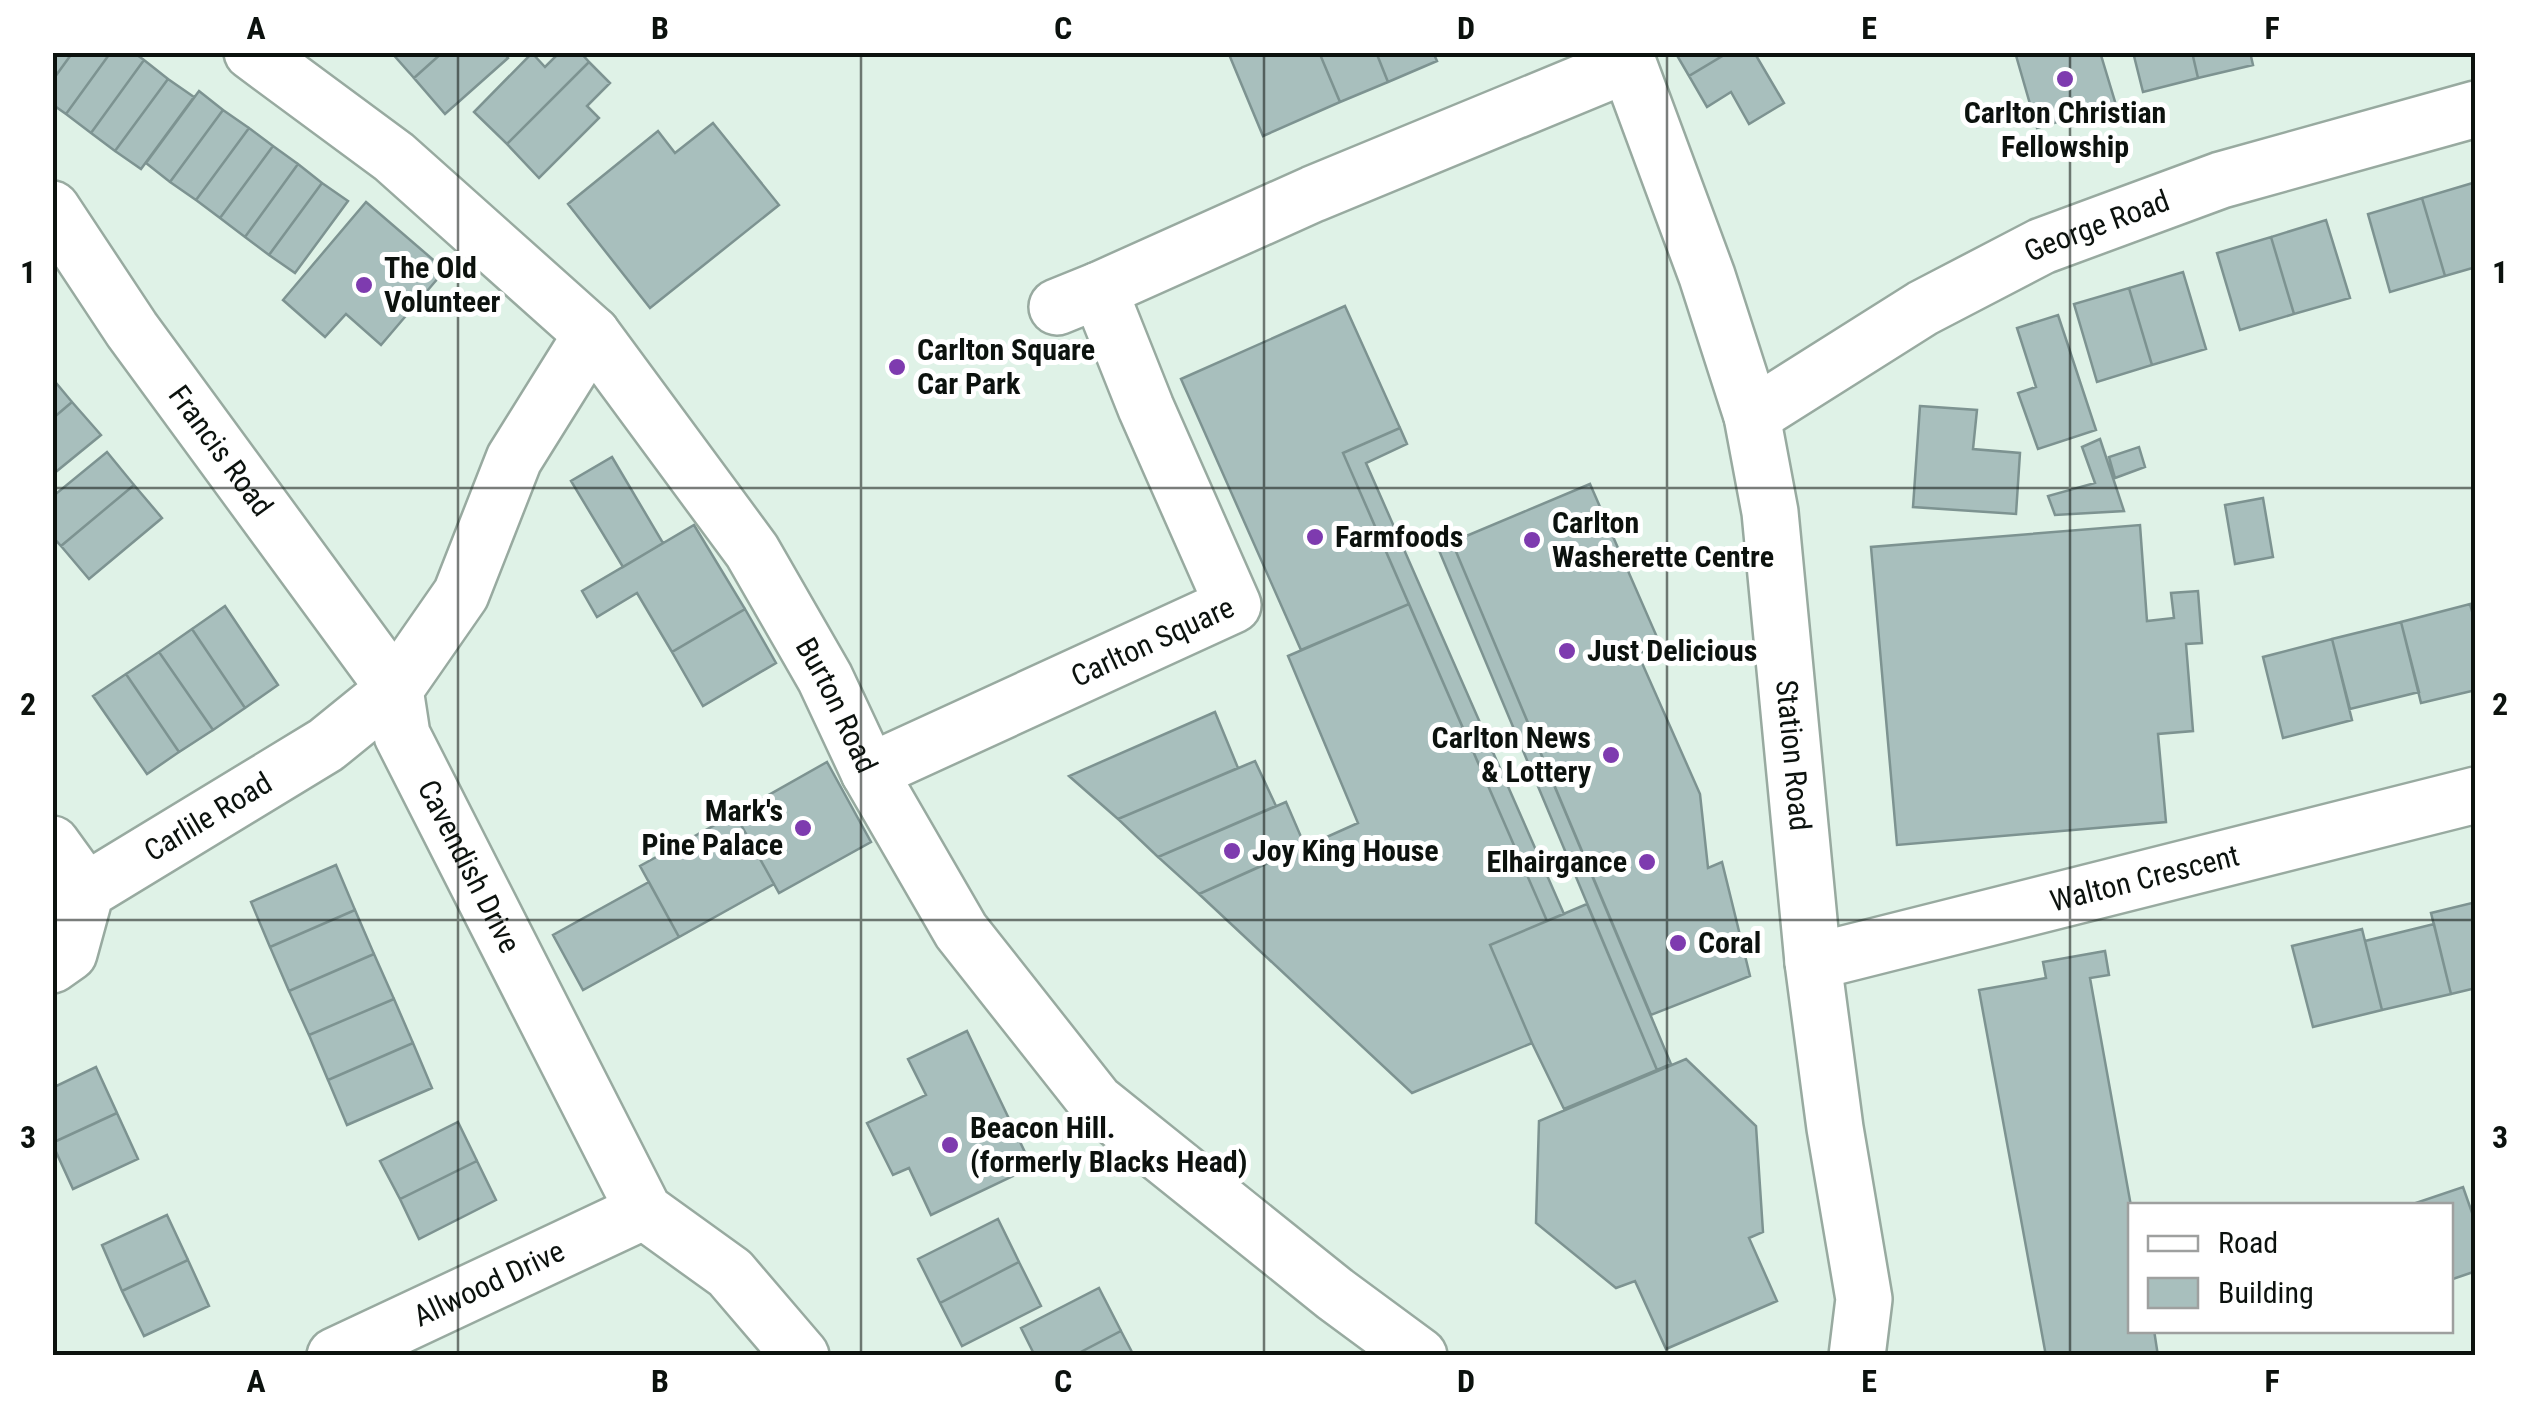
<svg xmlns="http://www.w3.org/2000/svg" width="2528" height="1408" viewBox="0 0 2528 1408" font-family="'Roboto Condensed',sans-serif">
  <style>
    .building { fill: #a8bfbd; stroke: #7d9391; stroke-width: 2.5 }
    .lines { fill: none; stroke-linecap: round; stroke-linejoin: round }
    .street-casing { stroke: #98aaa0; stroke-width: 60 }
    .secondary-casing { stroke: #98aaa0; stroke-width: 60 }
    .street { stroke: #fff; stroke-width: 55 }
    .secondary { stroke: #fff; stroke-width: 55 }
    .grid { fill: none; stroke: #0c120e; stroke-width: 2.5; stroke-opacity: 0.55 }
    .poi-dot { fill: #7e3baf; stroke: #fff; stroke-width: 4 }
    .labels { text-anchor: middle; stroke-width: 10; stroke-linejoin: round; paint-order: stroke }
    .poi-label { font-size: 30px; font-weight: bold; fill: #0c120e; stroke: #fff; text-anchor: start }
    .street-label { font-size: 30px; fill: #0c120e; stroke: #fff }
    .neatline { fill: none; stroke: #0c120e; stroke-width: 4 }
    .grid-label { font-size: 32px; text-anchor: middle; font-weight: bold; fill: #0c120e }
  </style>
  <rect width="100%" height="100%" fill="#dff2e7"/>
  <path class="building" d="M 52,52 L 73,52 L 52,81 Z
    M 73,52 L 111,52 L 66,114 L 52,104 L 52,81 Z
    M 111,52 L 133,52 L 144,60 L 91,133 L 66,114 Z
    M 391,52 L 443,52 L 414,78 Z
    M 443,52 L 503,52 L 508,58 L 445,114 L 414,78 Z
    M 560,52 L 580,52 L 589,62 L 507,144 L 474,112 L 532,53 L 545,67 Z
    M 1228,52 L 1319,52 L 1340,102 L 1263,136 Z
    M 1319,52 L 1376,52 L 1388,82 L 1340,102 Z
    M 1376,52 L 1433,52 L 1437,61 L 1388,82 Z
    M 1675,52 L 1729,52 L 1689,76 Z
    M 1729,52 L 1754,52 L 1784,103 L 1749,124 L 1731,92 L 1707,107 L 1689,76 Z
    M 2015,52 L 2100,52 L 2116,105 L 2037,128 Z
    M 2133,52 L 2192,52 L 2198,78 L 2143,92 Z
    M 2192,52 L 2250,52 L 2253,65 L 2198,78 Z
    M 144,60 L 168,79 L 115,151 L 91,133 Z
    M 589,62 L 610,83 L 587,106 L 599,118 L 539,178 L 507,144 Z
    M 168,79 L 194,97 L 141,169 L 115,151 Z
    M 199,91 L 223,110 L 170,182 L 146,163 Z
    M 223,110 L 249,128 L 196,200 L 170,182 Z
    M 713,123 L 779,205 L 650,308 L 568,204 L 658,131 L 675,153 Z
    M 249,128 L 273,146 L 220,218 L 196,200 Z
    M 273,146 L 298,164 L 245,237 L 220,218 Z
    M 298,164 L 322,183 L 269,255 L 245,237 Z
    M 2476,182 L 2476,267 L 2445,276 L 2422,198 Z
    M 322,183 L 348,201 L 295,273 L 269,255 Z
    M 2422,198 L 2445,276 L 2390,292 L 2368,214 Z
    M 366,202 L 445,270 L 381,345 L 346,314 L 325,337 L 283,300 Z
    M 2326,220 L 2350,298 L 2294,314 L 2271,237 Z
    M 2271,237 L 2294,314 L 2240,330 L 2217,253 Z
    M 2183,272 L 2206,349 L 2152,365 L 2129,288 Z
    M 2129,288 L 2152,365 L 2097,382 L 2074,304 Z
    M 1345,306 L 1400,428 L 1343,453 L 1409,604 L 1301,650 L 1181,379 Z
    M 2058,315 L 2096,430 L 2038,449 L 2018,393 L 2036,387 L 2017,328 Z
    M 52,378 L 72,402 L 52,419 Z
    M 72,402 L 101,435 L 52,475 L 52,419 Z
    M 1920,406 L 1977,410 L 1973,449 L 2020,453 L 2016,514 L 1913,507 Z
    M 1400,428 L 1407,444 L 1366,463 L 1564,914 L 1547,921 L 1343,453 Z
    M 2100,439 L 2124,511 L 2055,515 L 2048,496 L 2095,483 L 2082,447 Z
    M 2139,447 L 2145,467 L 2115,478 L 2109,457 Z
    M 107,452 L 134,485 L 61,546 L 52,536 L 52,497 Z
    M 612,457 L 663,543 L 623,567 L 571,481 Z
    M 1590,484 L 1660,644 L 1638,654 L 1700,794 L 1708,868 L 1722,862 L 1750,976 L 1651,1015 L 1452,542 Z
    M 134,485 L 162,518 L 89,579 L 61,546 Z
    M 2263,498 L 2273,557 L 2235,564 L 2225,505 Z
    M 694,525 L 745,609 L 672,652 L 637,593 L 597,617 L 582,591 Z
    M 2140,525 L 2147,621 L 2174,618 L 2171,593 L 2198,591 L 2202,643 L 2186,644 L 2193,731 L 2158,734 L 2166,822 L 1897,845 L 1871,547 Z
    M 1452,542 L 1671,1064 L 1657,1070 L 1438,548 Z
    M 1409,604 L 1547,921 L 1490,945 L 1532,1043 L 1412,1093 L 1199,894 L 1358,823 L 1288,656 Z
    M 2470,604 L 2476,626 L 2476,690 L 2421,703 L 2401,622 Z
    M 225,606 L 278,685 L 245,708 L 192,629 Z
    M 745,609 L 776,663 L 703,706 L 672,652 Z
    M 2401,622 L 2419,692 L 2350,709 L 2332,639 Z
    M 192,629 L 245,708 L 213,730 L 159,652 Z
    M 2332,639 L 2352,720 L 2283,738 L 2263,657 Z
    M 159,652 L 213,730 L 179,752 L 126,674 Z
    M 126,674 L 179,752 L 147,774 L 93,696 Z
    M 1215,712 L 1238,768 L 1118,819 L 1069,776 Z
    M 1255,761 L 1276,806 L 1158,857 L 1118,819 Z
    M 827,762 L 871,842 L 779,893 L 735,814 Z
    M 1286,802 L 1305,846 L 1199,894 L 1158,857 Z
    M 735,814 L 774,884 L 679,937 L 640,866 Z
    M 336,865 L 355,910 L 270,947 L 251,902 Z
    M 649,882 L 679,937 L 583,990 L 553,935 Z
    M 2476,902 L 2476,988 L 2451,994 L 2431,913 Z
    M 1587,904 L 1657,1070 L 1564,1109 L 1532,1043 L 1490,945 Z
    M 355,910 L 374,954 L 289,991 L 270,947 Z
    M 2434,924 L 2451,994 L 2382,1010 L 2365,941 Z
    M 2362,929 L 2382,1010 L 2313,1027 L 2292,946 Z
    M 2105,951 L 2109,975 L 2090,978 L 2131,1206 L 2130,1330 L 2154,1330 L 2158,1356 L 2046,1356 L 1979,990 L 2046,978 L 2043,962 Z
    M 374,954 L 394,999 L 309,1035 L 289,991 Z
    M 394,999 L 413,1043 L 328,1080 L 309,1035 Z
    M 967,1031 L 1032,1167 L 931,1215 L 909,1168 L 893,1175 L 867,1123 L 926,1095 L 908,1059 Z
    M 413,1043 L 432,1088 L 347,1125 L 328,1080 Z
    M 1686,1059 L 1756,1126 L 1763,1232 L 1749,1238 L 1777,1301 L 1666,1349 L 1635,1281 L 1616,1288 L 1536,1223 L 1539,1121 Z
    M 96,1067 L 117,1113 L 52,1143 L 52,1088 Z
    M 117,1113 L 138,1159 L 73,1189 L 52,1143 Z
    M 458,1122 L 477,1161 L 400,1199 L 380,1161 Z
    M 477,1161 L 496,1200 L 419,1239 L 400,1199 Z
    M 2463,1187 L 2476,1224 L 2476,1271 L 2450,1280 L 2450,1206 L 2407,1206 Z
    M 167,1215 L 188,1260 L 122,1291 L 102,1245 Z
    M 998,1219 L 1019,1262 L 940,1303 L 918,1259 Z
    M 188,1260 L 209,1306 L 144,1336 L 122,1291 Z
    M 1019,1262 L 1041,1306 L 962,1346 L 940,1303 Z
    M 1099,1288 L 1121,1331 L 1073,1356 L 1035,1356 L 1021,1328 Z
    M 1121,1331 L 1134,1356 L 1073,1356 Z"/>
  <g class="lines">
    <defs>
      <g id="street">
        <path id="s1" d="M 52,209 L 132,330 L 395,689 L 326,745 L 86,891 L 69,953 L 52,965"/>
        <path d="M 1099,290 L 1313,194 L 1628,64"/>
        <path id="s2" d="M 592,334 L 514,459 L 461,594 L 395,689 L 402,735 L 644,1211 L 730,1273 L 801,1356"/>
        <path id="s3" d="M 1752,416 L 1923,308 L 2042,246 L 2221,180 L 2476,109"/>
        <path id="s4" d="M 869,772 L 1233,605 L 1146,408 L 1099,290 L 1057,307"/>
        <path d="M 52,844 L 86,891"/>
        <path id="s5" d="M 1813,962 L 2476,795"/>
        <path id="s6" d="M 335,1356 L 644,1211"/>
      </g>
      <g id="secondary">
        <path id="s7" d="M 252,52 L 394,157 L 592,334 L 752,551 L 825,678 L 869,772 L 961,931 L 1096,1102 L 1335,1294 L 1419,1356"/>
        <path id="s8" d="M 1624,52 L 1707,276 L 1752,416 L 1770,512 L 1813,962 L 1835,1128 L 1864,1299 L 1857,1356"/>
      </g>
    </defs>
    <use href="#street" class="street-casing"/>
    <use href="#secondary" class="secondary-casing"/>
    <use href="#street" class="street"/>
    <use href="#secondary" class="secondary"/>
  </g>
  <path class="grid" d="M 458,52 L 458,1356M 861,52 L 861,1356M 1264,52 L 1264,1356M 1667,52 L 1667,1356M 2070,52 L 2070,1356M 52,488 L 2476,488M 52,920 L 2476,920"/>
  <g class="poi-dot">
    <circle cx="2065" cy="79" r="10"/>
    <circle cx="364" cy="285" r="10"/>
    <circle cx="897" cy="367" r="10"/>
    <circle cx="1315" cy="537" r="10"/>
    <circle cx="1532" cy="540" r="10"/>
    <circle cx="1567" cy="651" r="10"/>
    <circle cx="1611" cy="755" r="10"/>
    <circle cx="803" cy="828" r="10"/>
    <circle cx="1232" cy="851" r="10"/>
    <circle cx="1647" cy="862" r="10"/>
    <circle cx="1678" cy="943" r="10"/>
    <circle cx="950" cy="1145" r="10"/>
  </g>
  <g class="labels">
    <g class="poi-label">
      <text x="2065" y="123" text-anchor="middle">Carlton Christian<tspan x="2065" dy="34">Fellowship</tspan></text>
      <text x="384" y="278">The Old<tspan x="384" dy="34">Volunteer</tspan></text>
      <text x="917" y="360">Carlton Square<tspan x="917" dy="34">Car Park</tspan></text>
      <text x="1552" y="533">Carlton<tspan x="1552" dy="34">Washerette Centre</tspan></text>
      <text x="1335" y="547">Farmfoods</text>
      <text x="1587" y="661">Just Delicious</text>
      <text x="1591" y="748" text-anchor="end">Carlton News<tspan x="1591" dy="34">&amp; Lottery</tspan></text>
      <text x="783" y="821" text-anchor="end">Mark's<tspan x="783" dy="34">Pine Palace</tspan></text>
      <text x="1252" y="861">Joy King House</text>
      <text x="1627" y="872" text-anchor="end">Elhairgance</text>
      <text x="1698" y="953">Coral</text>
      <text x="970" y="1138">Beacon Hill.<tspan x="970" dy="34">(formerly Blacks Head)</tspan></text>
    </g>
    <g class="street-label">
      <text dy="10" stroke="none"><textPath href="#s3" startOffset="395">George Road</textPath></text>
      <text dy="10" stroke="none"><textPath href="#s1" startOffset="295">Francis Road</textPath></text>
      <text dy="10" stroke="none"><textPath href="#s4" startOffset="312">Carlton Square</textPath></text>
      <text dy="10" stroke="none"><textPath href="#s7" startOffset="888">Burton Road</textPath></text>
      <text dy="10" stroke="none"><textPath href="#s8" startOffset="728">Station Road</textPath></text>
      <text transform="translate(208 817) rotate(-31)" y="10">Carlile Road</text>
      <text dy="10" stroke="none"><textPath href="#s2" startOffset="602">Cavendish Drive</textPath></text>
      <text dy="10" stroke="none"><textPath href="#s5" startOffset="342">Walton Crescent</textPath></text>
      <text dy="10" stroke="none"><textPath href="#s6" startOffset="170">Allwood Drive</textPath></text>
    </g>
  </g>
  <rect width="2528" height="1408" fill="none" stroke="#ffffff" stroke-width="110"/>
  <rect x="2128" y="1203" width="325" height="130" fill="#ffffff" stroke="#9ea09f" stroke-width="2.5"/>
  <rect x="2148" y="1236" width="50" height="15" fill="#ffffff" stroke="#9ea09f" stroke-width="2.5"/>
  <text x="2218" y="1253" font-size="30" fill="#0c120e">Road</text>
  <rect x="2148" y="1278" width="50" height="30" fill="#a8bfbd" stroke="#9ea09f" stroke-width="2.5"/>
  <text x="2218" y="1303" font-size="30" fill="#0c120e">Building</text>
  <rect x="55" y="55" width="2418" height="1298" class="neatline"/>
  <g class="grid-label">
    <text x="256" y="39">A</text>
    <text x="660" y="39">B</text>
    <text x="1063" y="39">C</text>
    <text x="1466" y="39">D</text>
    <text x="1869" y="39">E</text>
    <text x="2272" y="39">F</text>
    <text x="28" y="283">1</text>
    <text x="2500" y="283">1</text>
    <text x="28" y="715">2</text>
    <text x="2500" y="715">2</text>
    <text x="28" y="1148">3</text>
    <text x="2500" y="1148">3</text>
    <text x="256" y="1392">A</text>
    <text x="660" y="1392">B</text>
    <text x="1063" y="1392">C</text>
    <text x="1466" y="1392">D</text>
    <text x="1869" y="1392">E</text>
    <text x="2272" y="1392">F</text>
  </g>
</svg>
